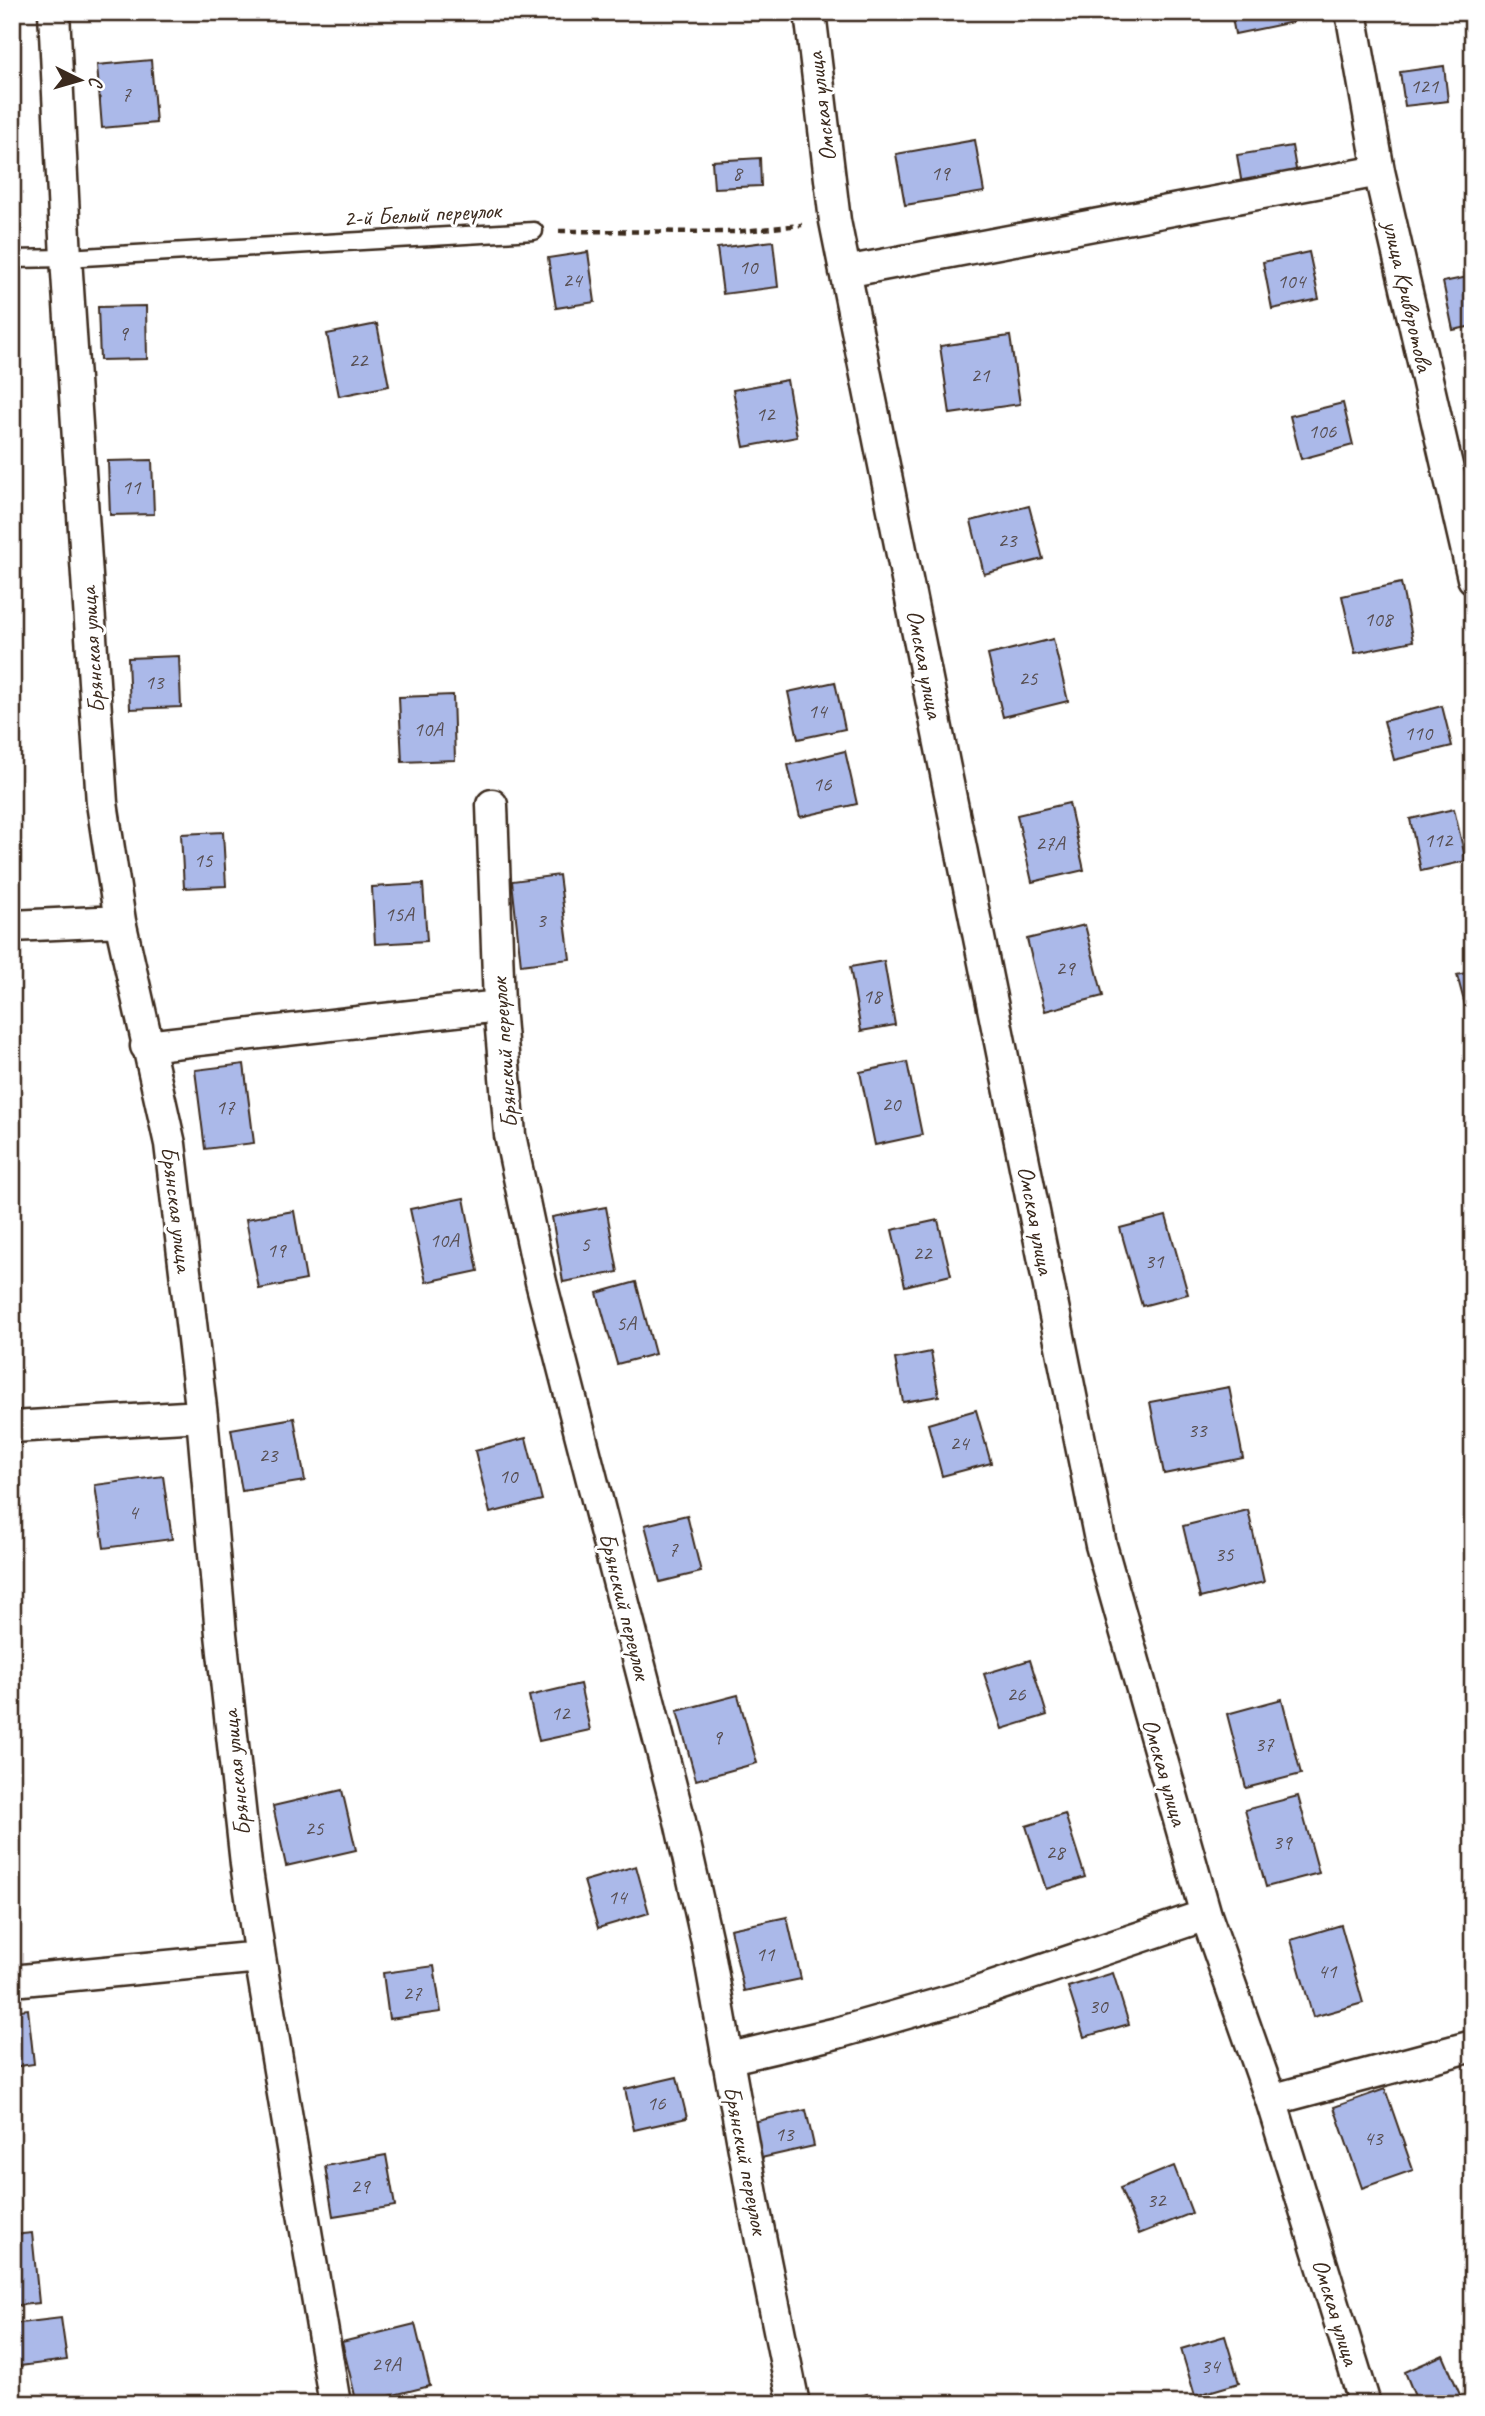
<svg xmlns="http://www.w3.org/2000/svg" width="1485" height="2416" viewBox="0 0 1485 2416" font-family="Caveat,sans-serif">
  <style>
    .building { fill: #abb9e9; stroke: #3b2a1e; stroke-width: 2 }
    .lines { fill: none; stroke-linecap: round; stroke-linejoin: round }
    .lane-casing { stroke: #3b2a1e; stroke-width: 21 }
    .street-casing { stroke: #3b2a1e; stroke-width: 35 }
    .path { stroke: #3b2a1e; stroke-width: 4.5; stroke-dasharray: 7 5; stroke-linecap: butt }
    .lane { stroke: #fff; stroke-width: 16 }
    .street { stroke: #fff; stroke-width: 30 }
    .labels { text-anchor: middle; stroke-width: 6; stroke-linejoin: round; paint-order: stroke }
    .number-label { font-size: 21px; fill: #574e51 }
    .street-label { font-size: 24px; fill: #3b2a1e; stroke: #fff }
  </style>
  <rect width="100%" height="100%" fill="#fff"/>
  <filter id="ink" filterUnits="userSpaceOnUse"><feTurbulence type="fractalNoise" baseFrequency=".0143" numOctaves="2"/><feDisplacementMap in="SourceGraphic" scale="14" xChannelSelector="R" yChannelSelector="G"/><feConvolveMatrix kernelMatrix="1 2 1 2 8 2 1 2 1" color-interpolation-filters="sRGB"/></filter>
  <g filter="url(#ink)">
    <path class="building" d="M 1231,12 L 1291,12 L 1293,22 L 1235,34 Z
      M 151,60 L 156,123 L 102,128 L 97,65 Z
      M 1444,66 L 1448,101 L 1405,106 L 1400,72 Z
      M 975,140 L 984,192 L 905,205 L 896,154 Z
      M 1292,146 L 1297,175 L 1242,185 L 1237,155 Z
      M 760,158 L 761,186 L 714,188 L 712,161 Z
      M 773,241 L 778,287 L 723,294 L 717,248 Z
      M 588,252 L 595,302 L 556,308 L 548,258 Z
      M 1309,252 L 1319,299 L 1272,309 L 1263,262 Z
      M 1473,276 L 1473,326 L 1453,330 L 1443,282 Z
      M 146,306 L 147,359 L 100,360 L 98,307 Z
      M 377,324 L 389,386 L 339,396 L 327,334 Z
      M 1010,336 L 1020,404 L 950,414 L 940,346 Z
      M 1473,350 L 1473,395 L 1464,351 Z
      M 787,380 L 797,437 L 744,447 L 733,390 Z
      M 1343,403 L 1353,445 L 1301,459 L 1290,416 Z
      M 152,460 L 154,514 L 110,515 L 108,461 Z
      M 1029,506 L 1043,559 L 984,574 L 971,521 Z
      M 1401,583 L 1413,641 L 1355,653 L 1342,596 Z
      M 1053,639 L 1068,701 L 1003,717 L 988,655 Z
      M 179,656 L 181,707 L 130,709 L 128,658 Z
      M 835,682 L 845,729 L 798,739 L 788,692 Z
      M 453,695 L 455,760 L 402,762 L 399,697 Z
      M 1442,706 L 1452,746 L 1394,760 L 1384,721 Z
      M 845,751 L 857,804 L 800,817 L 788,765 Z
      M 1069,803 L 1084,870 L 1032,882 L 1017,815 Z
      M 1454,809 L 1466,861 L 1421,871 L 1410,819 Z
      M 223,832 L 226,886 L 184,888 L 181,834 Z
      M 559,875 L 570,959 L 521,965 L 512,881 Z
      M 423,884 L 427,941 L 375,944 L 372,887 Z
      M 1085,925 L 1103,996 L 1045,1011 L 1027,939 Z
      M 884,961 L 895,1025 L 861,1031 L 850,967 Z
      M 1473,971 L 1473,1035 L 1457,975 Z
      M 907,1062 L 922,1135 L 875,1145 L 860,1072 Z
      M 244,1064 L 254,1143 L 205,1149 L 195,1070 Z
      M 464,1198 L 478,1271 L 426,1282 L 410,1209 Z
      M 606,1207 L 618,1272 L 563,1282 L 552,1217 Z
      M 294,1211 L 306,1280 L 259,1289 L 246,1219 Z
      M 1166,1216 L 1188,1294 L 1142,1306 L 1120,1228 Z
      M 938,1220 L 951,1275 L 905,1286 L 892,1230 Z
      M 636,1282 L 655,1354 L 617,1364 L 597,1293 Z
      M 931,1352 L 939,1396 L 903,1402 L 895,1359 Z
      M 1229,1387 L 1243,1458 L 1164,1474 L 1150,1402 Z
      M 976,1410 L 991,1463 L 942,1476 L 928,1424 Z
      M 294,1418 L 305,1481 L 242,1491 L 231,1429 Z
      M 526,1438 L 542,1500 L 490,1513 L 475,1451 Z
      M 163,1476 L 172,1539 L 104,1548 L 95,1485 Z
      M 1248,1510 L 1264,1582 L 1200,1598 L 1183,1526 Z
      M 687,1515 L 701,1572 L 660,1582 L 645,1525 Z
      M 1030,1660 L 1047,1715 L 1002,1729 L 984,1674 Z
      M 580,1684 L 590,1730 L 539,1741 L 529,1696 Z
      M 738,1695 L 757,1763 L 696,1780 L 677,1711 Z
      M 1282,1699 L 1301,1774 L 1246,1788 L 1227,1714 Z
      M 342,1790 L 356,1850 L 286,1866 L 273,1806 Z
      M 1298,1796 L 1319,1873 L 1266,1887 L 1245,1810 Z
      M 1065,1814 L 1085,1877 L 1046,1889 L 1026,1826 Z
      M 636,1866 L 649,1913 L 598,1928 L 584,1881 Z
      M 787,1917 L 801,1979 L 744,1991 L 730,1929 Z
      M 1341,1925 L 1363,2003 L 1313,2017 L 1291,1940 Z
      M 434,1966 L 441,2012 L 389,2019 L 383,1973 Z
      M 1113,1973 L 1129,2024 L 1084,2037 L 1068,1987 Z
      M 28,2009 L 34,2064 L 12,2067 L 12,2011 Z
      M 677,2077 L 687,2118 L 634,2130 L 625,2089 Z
      M 1385,2089 L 1413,2170 L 1362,2188 L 1334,2107 Z
      M 806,2110 L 814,2146 L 761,2158 L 753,2122 Z
      M 386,2155 L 395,2206 L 333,2216 L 325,2166 Z
      M 1174,2166 L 1192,2213 L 1139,2234 L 1120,2188 Z
      M 32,2233 L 39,2303 L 12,2306 L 12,2235 Z
      M 61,2318 L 67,2360 L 12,2367 L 12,2324 Z
      M 415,2324 L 430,2386 L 357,2404 L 342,2342 Z
      M 1225,2336 L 1239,2383 L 1195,2396 L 1181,2349 Z
      M 1443,2355 L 1464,2404 L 1418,2404 L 1405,2372 Z
      M 867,2394 L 870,2404 L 835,2404 Z"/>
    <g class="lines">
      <defs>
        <path id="lane" d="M 12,259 L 66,258 L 534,231"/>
        <path id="street" d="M 54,12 L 66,258 L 102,803 L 120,921 L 170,1144 L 202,1416 L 221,1634 L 246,1864 L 260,1957 L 335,2404
          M 810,12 L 835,221 L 1101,1545 L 1206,1915 L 1271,2100 L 1365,2404
          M 1351,12 L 1379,171 L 1473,578
          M 845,272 L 1379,171
          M 492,805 L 499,1006 L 510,1135 L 541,1282 L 680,1821 L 707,1942 L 754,2206 L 794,2404
          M 12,926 L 120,921
          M 146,1046 L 499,1006
          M 12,1427 L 202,1416
          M 12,1981 L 260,1957
          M 726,2059 L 837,2033 L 963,1997 L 1206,1915
          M 1271,2100 L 1473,2046"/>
      </defs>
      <use href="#lane" class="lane-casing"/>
      <use href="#street" class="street-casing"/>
      <path class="path" d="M 559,231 L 734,232 L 802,225"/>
      <use href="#lane" class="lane"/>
      <use href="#street" class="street"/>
    </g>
  </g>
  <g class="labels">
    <g class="number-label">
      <text x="1424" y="93">121</text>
      <text x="126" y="101">7</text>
      <text x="737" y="180">8</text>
      <text x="940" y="180">19</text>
      <text x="748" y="274">10</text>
      <text x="572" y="287">24</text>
      <text x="1291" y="288">104</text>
      <text x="123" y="340">9</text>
      <text x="358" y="367">22</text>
      <text x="980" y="382">21</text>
      <text x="765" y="421">12</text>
      <text x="1322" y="438">106</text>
      <text x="131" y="494">11</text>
      <text x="1007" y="547">23</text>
      <text x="1378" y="626">108</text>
      <text x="1028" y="685">25</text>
      <text x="154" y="689">13</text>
      <text x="817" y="718">14</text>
      <text x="428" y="736">10А</text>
      <text x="1418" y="740">110</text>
      <text x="822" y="791">16</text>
      <text x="1438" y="847">112</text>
      <text x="1050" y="850">27А</text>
      <text x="203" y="867">15</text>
      <text x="399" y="921">15А</text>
      <text x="541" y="927">3</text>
      <text x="1065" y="975">29</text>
      <text x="872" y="1003">18</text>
      <text x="891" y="1111">20</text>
      <text x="225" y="1114">17</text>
      <text x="444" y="1247">10А</text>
      <text x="585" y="1251">5</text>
      <text x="276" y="1257">19</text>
      <text x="922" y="1260">22</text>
      <text x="1154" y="1268">31</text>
      <text x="626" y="1330">5А</text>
      <text x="1197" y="1437">33</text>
      <text x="959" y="1450">24</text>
      <text x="268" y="1462">23</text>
      <text x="508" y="1483">10</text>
      <text x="133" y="1519">4</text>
      <text x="673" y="1556">7</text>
      <text x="1224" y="1561">35</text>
      <text x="1016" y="1701">26</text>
      <text x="560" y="1720">12</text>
      <text x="717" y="1744">9</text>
      <text x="1264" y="1751">37</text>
      <text x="314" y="1835">25</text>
      <text x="1282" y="1849">39</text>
      <text x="1055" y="1859">28</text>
      <text x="617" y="1904">14</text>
      <text x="765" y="1961">11</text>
      <text x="1327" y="1978">41</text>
      <text x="412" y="2000">27</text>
      <text x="1098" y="2013">30</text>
      <text x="656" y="2110">16</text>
      <text x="784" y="2141">13</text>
      <text x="1373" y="2145">43</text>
      <text x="360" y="2193">29</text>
      <text x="1156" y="2207">32</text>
      <text x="386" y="2371">29А</text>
      <text x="1210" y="2373">34</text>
    </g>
    <g class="street-label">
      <text transform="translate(821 107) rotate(-97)" y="8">Омская улица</text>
      <text transform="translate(422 214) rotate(-3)" y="8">2-й Белый переулок</text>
      <text transform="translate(1408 296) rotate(77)" y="8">улица Криворотова</text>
      <text transform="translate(92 650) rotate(-94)" y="8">Брянская улица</text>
      <text transform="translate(925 664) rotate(79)" y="8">Омская улица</text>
      <text transform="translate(504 1053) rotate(-94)" y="8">Брянский переулок</text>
      <text transform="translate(177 1209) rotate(83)" y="8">Брянская улица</text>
      <text transform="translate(1036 1220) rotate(79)" y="8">Омская улица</text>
      <text transform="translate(625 1606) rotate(76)" y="8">Брянский переулок</text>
      <text transform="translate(1165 1772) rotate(74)" y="8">Омская улица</text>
      <text transform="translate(236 1773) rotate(-96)" y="8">Брянская улица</text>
      <text transform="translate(746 2160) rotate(79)" y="8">Брянский переулок</text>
      <text transform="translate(1336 2312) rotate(73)" y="8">Омская улица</text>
    </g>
  </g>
  <rect width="1485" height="2416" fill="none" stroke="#fff" stroke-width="42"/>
  <rect x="21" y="21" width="1443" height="2374" fill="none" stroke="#3b2a1e" stroke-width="2.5" filter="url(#ink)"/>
  <g transform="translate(80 80) rotate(95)" stroke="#ffffff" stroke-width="5" paint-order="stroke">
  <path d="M0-5L12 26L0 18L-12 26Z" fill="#3b2a1e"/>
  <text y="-10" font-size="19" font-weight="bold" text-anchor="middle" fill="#3b2a1e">С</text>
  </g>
</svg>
